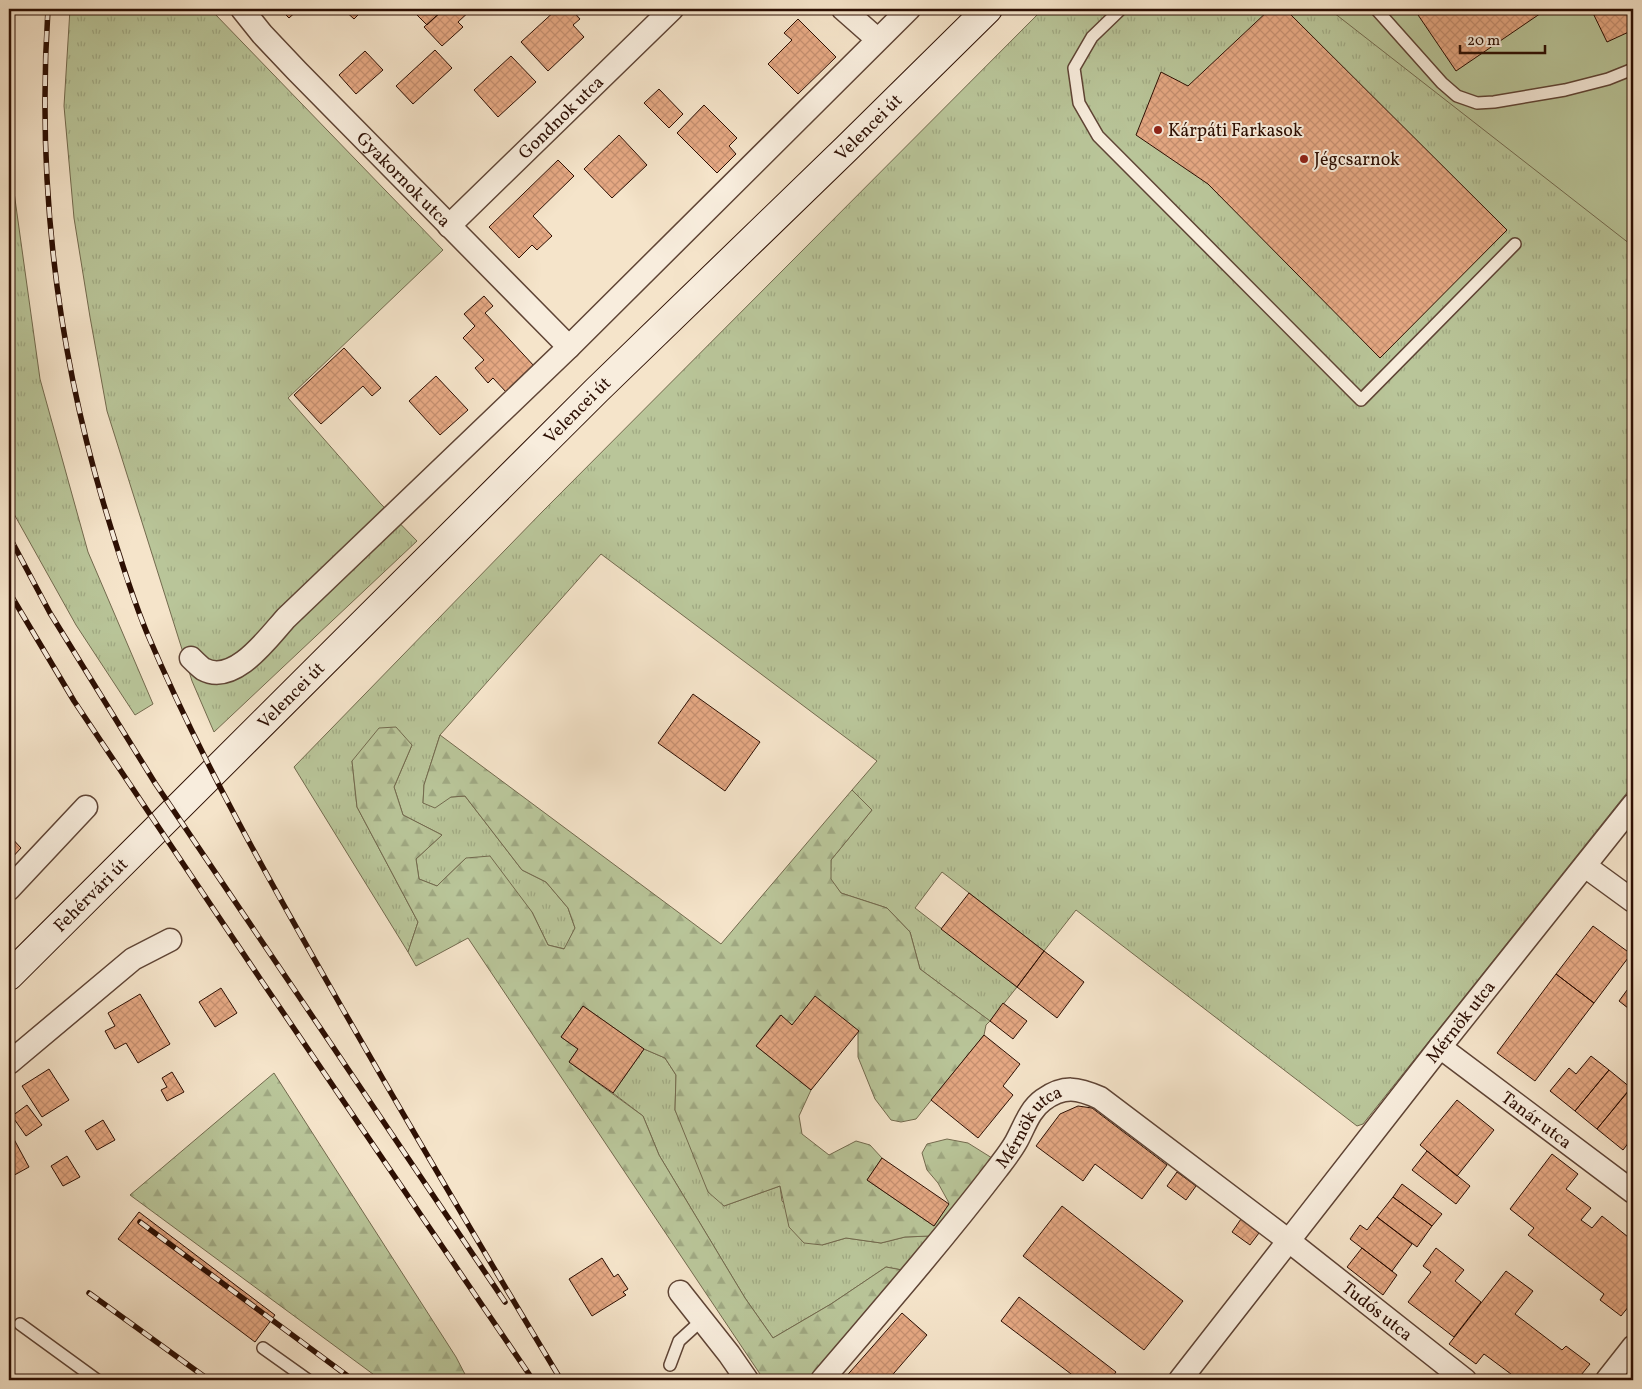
<svg xmlns="http://www.w3.org/2000/svg" width="1642" height="1389" viewBox="0 0 1642 1389" font-family="Vollkorn,serif">
  <style>
    .grass { fill: url(#grass-tufts); stroke: #736a4e }
    .forest { fill: url(#forest-firs); stroke: #736a4e }
    .park { fill: #b9c599; stroke: #736a4e }
    .building { fill: url(#building-cross-hatch); stroke: #2d0f03 }
    .lines { fill: none; stroke-linecap: round; stroke-linejoin: round }
    .service-casing { stroke: #5f4435; stroke-width: 14 }
    .minor-casing { stroke: #5f4435; stroke-width: 25 }
    .secondary-casing { stroke: #2d0f03; stroke-width: 30 }
    .service { stroke: #f8eddd; stroke-width: 11 }
    .minor { stroke: #f8eddd; stroke-width: 22 }
    .secondary { stroke: #f8eddd; stroke-width: 28 }
    .rail-casing { stroke: #2d0f03; stroke-width: 5.5 }
    .rail { stroke: #f8eddd; stroke-width: 4; stroke-dasharray: 11; stroke-linecap: butt }
    .poi-dot { fill: #8f2418; stroke: #f8eddd; stroke-width: 2 }
    .labels { text-anchor: middle; stroke-width: 4; stroke-linejoin: round; paint-order: stroke }
    .street-label { font-size: 18px; fill: #2d0f03; stroke: #f8eddd }
    .poi-label { font-size: 18px; fill: #2d0f03; stroke: #f8eddd; text-anchor: start }
  </style>
  <defs>
    <pattern id="grass-tufts" width="24" height="20" patternUnits="userSpaceOnUse" patternTransform="scale(1.25)"><rect width="24" height="20" fill="#b9c599"/><path d="M3 7l-1-3M5 7V3M7 7l1-3M15 17l-1-3M17 17v-4M19 17l1-3" fill="none" stroke="#9fa882"/></pattern>
    <pattern id="forest-firs" width="22" height="20" patternUnits="userSpaceOnUse" patternTransform="scale(1.25)"><rect width="22" height="20" fill="#b9c599"/><path d="M5 1l3.5 6h-7zM16 11l3.5 6h-7z" fill="#9fa882"/></pattern>
    <pattern id="building-cross-hatch" width="8" height="8" patternUnits="userSpaceOnUse" patternTransform="scale(1.25)"><rect width="8" height="8" fill="#e5a883"/><path d="M0 0l8 8M0 8l8-8" fill="none" stroke="#c58f70"/></pattern>
  </defs>
  <rect width="100%" height="100%" fill="#f5e4ca"/>
  <filter id="stains"><feTurbulence type="fractalNoise" baseFrequency=".004" numOctaves="4"/><feColorMatrix values="0 0 0 0 .2 0 0 0 0 .09 0 0 0 0 .02 0 0 0 .5 -.17"/></filter>
  <radialGradient id="worn" r=".72"><stop offset=".6" stop-color="#630" stop-opacity="0"/><stop offset="1" stop-color="#630" stop-opacity=".3"/></radialGradient>
  <path class="grass" d="M 9,9 L 13,9 L 10,89 L 14,192 L 40,379 L 88,552 L 153,704 L 135,715 L 76,625 L 9,505 Z
    M 70,9 L 214,9 L 214,13 L 443,250 L 288,398 L 380,503 L 417,541 L 214,732 L 192,681 L 107,411 L 90,317 L 74,218 L 64,106 Z
    M 1043,9 L 1633,9 L 1633,785 L 1363,1124 L 1357,1126 L 1076,910 L 1044,951 L 942,872 L 915,908 L 1017,987 L 990,1021 L 920,969 L 910,932 L 887,908 L 841,893 L 830,879 L 831,860 L 872,810 L 852,790 L 877,761 L 601,554 L 440,735 L 424,785 L 423,803 L 451,797 L 465,796 L 522,870 L 546,882 L 568,908 L 575,928 L 565,949 L 548,945 L 532,912 L 466,858 L 437,886 L 419,879 L 416,859 L 442,835 L 403,815 L 394,787 L 412,745 L 352,761 L 357,807 L 418,922 L 408,952 L 294,767 L 543,511 Z
    M 644,1049 L 665,1058 L 676,1075 L 675,1110 L 724,1206 L 780,1186 L 782,1201 L 822,1245 L 846,1238 L 881,1243 L 905,1237 L 930,1236 L 902,1270 L 886,1267 L 831,1304 L 773,1338 L 745,1298 L 659,1155 L 643,1116 L 613,1093 Z"/>
  <path class="forest" d="M 396,727 L 412,745 L 394,787 L 403,815 L 442,835 L 416,859 L 419,879 L 437,886 L 466,858 L 490,856 L 532,912 L 548,945 L 564,949 L 575,928 L 568,908 L 546,882 L 522,870 L 465,796 L 451,797 L 435,808 L 423,803 L 424,785 L 440,735 L 721,944 L 852,790 L 872,810 L 831,860 L 831,879 L 841,893 L 887,908 L 910,932 L 920,969 L 990,1021 L 986,1025 L 984,1035 L 916,1119 L 901,1122 L 891,1120 L 875,1099 L 858,1057 L 858,1031 L 792,1025 L 780,1015 L 756,1046 L 811,1090 L 799,1116 L 802,1134 L 829,1155 L 856,1141 L 870,1145 L 882,1158 L 867,1180 L 934,1226 L 949,1203 L 938,1183 L 927,1170 L 922,1153 L 927,1144 L 947,1139 L 968,1143 L 992,1158 L 930,1236 L 905,1237 L 881,1243 L 846,1238 L 822,1245 L 804,1243 L 789,1227 L 780,1186 L 724,1206 L 708,1192 L 675,1110 L 676,1075 L 665,1058 L 644,1049 L 583,1006 L 561,1037 L 578,1049 L 569,1062 L 643,1116 L 659,1155 L 745,1298 L 773,1338 L 831,1304 L 886,1267 L 902,1270 L 810,1380 L 764,1380 L 468,938 L 416,966 L 408,952 L 418,922 L 357,807 L 352,761 L 379,728 Z
    M 274,1073 L 456,1357 L 468,1380 L 381,1380 L 130,1195 Z"/>
  <path class="park" d="M 1329,9 L 1633,9 L 1633,240 L 1630,244 Z"/>
  <path class="building" d="M 280,9 L 299,9 L 289,18 Z
    M 343,9 L 364,9 L 354,19 Z
    M 423,9 L 444,9 L 427,25 L 417,15 Z
    M 444,9 L 472,9 L 458,22 L 463,27 L 442,46 L 424,27 Z
    M 557,9 L 571,9 L 580,19 L 573,25 L 584,37 L 548,71 L 521,42 Z
    M 1270,9 L 1285,9 L 1507,230 L 1380,358 L 1208,184 L 1136,135 L 1161,72 L 1188,86 Z
    M 1414,9 L 1547,9 L 1456,71 Z
    M 1591,9 L 1633,9 L 1633,30 L 1607,42 Z
    M 798,19 L 836,57 L 798,94 L 768,64 L 792,40 L 784,33 Z
    M 435,50 L 452,68 L 413,104 L 396,86 Z
    M 365,51 L 383,70 L 356,94 L 339,75 Z
    M 511,56 L 536,82 L 498,117 L 474,90 Z
    M 659,89 L 683,114 L 669,128 L 644,103 Z
    M 704,105 L 737,138 L 729,146 L 736,154 L 717,173 L 677,133 Z
    M 619,135 L 647,165 L 612,198 L 584,169 Z
    M 558,160 L 574,176 L 533,216 L 552,236 L 537,250 L 532,245 L 519,258 L 489,227 Z
    M 484,296 L 493,306 L 485,313 L 535,367 L 507,393 L 493,378 L 488,383 L 475,368 L 484,360 L 463,338 L 475,326 L 464,314 Z
    M 344,348 L 381,388 L 372,396 L 363,386 L 321,424 L 294,395 Z
    M 436,376 L 468,410 L 440,435 L 409,401 Z
    M 693,694 L 760,742 L 725,791 L 658,743 Z
    M 9,835 L 21,848 L 10,860 L 17,867 L 9,876 Z
    M 969,893 L 1044,951 L 1017,987 L 941,929 Z
    M 1593,926 L 1631,954 L 1594,1003 L 1556,974 Z
    M 1044,951 L 1084,982 L 1057,1018 L 1017,987 Z
    M 1556,974 L 1594,1003 L 1535,1081 L 1497,1053 Z
    M 1633,982 L 1633,1012 L 1619,1001 Z
    M 221,988 L 237,1013 L 215,1027 L 199,1002 Z
    M 140,994 L 170,1044 L 138,1063 L 126,1043 L 115,1049 L 105,1031 L 115,1026 L 108,1013 Z
    M 815,996 L 859,1031 L 811,1090 L 756,1046 L 781,1015 L 792,1025 Z
    M 1003,1003 L 1027,1021 L 1013,1039 L 990,1021 Z
    M 583,1006 L 644,1049 L 613,1093 L 569,1062 L 578,1049 L 561,1037 Z
    M 984,1035 L 1020,1064 L 1003,1086 L 1013,1095 L 978,1138 L 931,1100 Z
    M 1591,1056 L 1609,1070 L 1575,1111 L 1550,1091 L 1569,1068 L 1576,1074 Z
    M 49,1069 L 69,1100 L 42,1117 L 22,1086 Z
    M 1609,1070 L 1631,1088 L 1597,1129 L 1575,1111 Z
    M 172,1072 L 184,1092 L 167,1101 L 161,1090 L 167,1087 L 162,1078 Z
    M 1633,1085 L 1633,1137 L 1623,1150 L 1597,1129 Z
    M 1457,1100 L 1494,1130 L 1457,1176 L 1420,1145 Z
    M 27,1105 L 42,1125 L 26,1136 L 12,1116 Z
    M 1078,1106 L 1092,1108 L 1167,1165 L 1142,1199 L 1095,1164 L 1083,1181 L 1036,1146 L 1060,1114 Z
    M 103,1120 L 115,1140 L 97,1150 L 85,1131 Z
    M 9,1130 L 29,1167 L 9,1178 Z
    M 1633,1137 L 1633,1150 L 1627,1145 Z
    M 1427,1151 L 1470,1186 L 1456,1204 L 1412,1170 Z
    M 1552,1154 L 1578,1174 L 1566,1189 L 1591,1208 L 1581,1220 L 1592,1228 L 1602,1216 L 1633,1241 L 1633,1301 L 1621,1316 L 1600,1300 L 1604,1294 L 1528,1235 L 1534,1228 L 1510,1209 Z
    M 67,1156 L 80,1177 L 63,1186 L 51,1166 Z
    M 882,1158 L 949,1204 L 934,1226 L 867,1180 Z
    M 1177,1172 L 1196,1186 L 1186,1200 L 1167,1186 Z
    M 1402,1184 L 1442,1214 L 1432,1226 L 1393,1197 Z
    M 1393,1197 L 1432,1226 L 1417,1247 L 1377,1217 Z
    M 1062,1206 L 1183,1301 L 1144,1350 L 1023,1256 Z
    M 139,1212 L 275,1315 L 255,1342 L 118,1239 Z
    M 1377,1217 L 1412,1244 L 1392,1271 L 1350,1239 L 1360,1225 L 1367,1230 Z
    M 1241,1219 L 1259,1233 L 1250,1245 L 1232,1232 Z
    M 1362,1248 L 1397,1275 L 1383,1295 L 1347,1267 Z
    M 1436,1248 L 1464,1270 L 1455,1281 L 1481,1302 L 1454,1337 L 1408,1302 L 1431,1272 L 1423,1266 Z
    M 602,1258 L 614,1277 L 618,1274 L 628,1289 L 623,1292 L 626,1295 L 592,1316 L 569,1279 Z
    M 1506,1271 L 1533,1291 L 1515,1314 L 1562,1350 L 1566,1346 L 1590,1364 L 1577,1380 L 1519,1380 L 1484,1354 L 1476,1364 L 1449,1344 Z
    M 1019,1297 L 1116,1372 L 1110,1380 L 1079,1380 L 1001,1321 Z
    M 902,1313 L 927,1335 L 888,1380 L 843,1380 Z"/>
  <g class="lines">
    <defs>
      <path id="service" d="M 1121,9 L 1092,37 L 1074,68 L 1079,103 L 1098,136 L 1361,400 L 1515,244
        M 1376,9 L 1442,83 L 1457,96 L 1477,103 L 1494,102 L 1565,90 L 1608,79 L 1633,69
        M 20,1324 L 97,1380
        M 263,1348 L 308,1380
        M 670,1365 L 679,1341 L 702,1320"/>
      <g id="minor">
        <path id="s1" d="M 242,9 L 262,34 L 297,71 L 569,347"/>
        <path d="M 843,9 L 877,39"/>
        <path id="s2" d="M 449,226 L 672,9"/>
        <path d="M 191,658 C 195,662 199,666 203,669 C 234,686 268,638 286,618 L 569,347 L 909,9"/>
        <path d="M 1585,866 L 1633,901"/>
        <path d="M 9,889 L 86,807"/>
        <path id="s3" d="M 1440,1047 L 1633,1192"/>
        <path d="M 9,1063 L 133,959 L 170,940"/>
        <path d="M 680,1292 L 729,1354 L 747,1380"/>
        <path id="s4" d="M 822,1380 C 881,1311 941,1242 997,1169 C 1003,1161 1011,1151 1016,1142 C 1024,1128 1029,1110 1043,1100 C 1064,1085 1078,1088 1100,1098 L 1289,1241 L 1465,1380"/>
        <path id="s5" d="M 1180,1380 L 1440,1047 L 1633,805"/>
        <path d="M 1607,1380 L 1633,1347"/>
      </g>
      <g id="secondary">
        <path id="s6" d="M 9,976 L 597,390 L 847,148 L 988,9"/>
      </g>
    </defs>
    <use href="#service" class="service-casing"/>
    <use href="#minor" class="minor-casing"/>
    <use href="#secondary" class="secondary-casing"/>
    <use href="#service" class="service"/>
    <use href="#minor" class="minor"/>
    <use href="#secondary" class="secondary"/>
    <defs>
      <path id="rail" d="M 48,9 C 37,177 56,344 104,505 C 117,548 130,592 147,633 C 201,760 269,880 337,999 C 410,1127 485,1254 561,1380
        M 9,536 L 50,613 L 155,783 L 505,1302
        M 9,592 L 74,701 L 261,980 L 533,1380
        M 140,1222 L 353,1380
        M 89,1293 L 209,1380"/>
    </defs>
    <use href="#rail" class="rail-casing"/>
    <use href="#rail" class="rail"/>
  </g>
  <g class="poi-dot">
    <circle cx="1158" cy="130" r="5"/>
    <circle cx="1304" cy="159" r="5"/>
  </g>
  <g class="labels">
    <g class="street-label">
      <text dy="6" stroke="none"><textPath href="#s2" startOffset="156">Gondnok utca</textPath></text>
      <text dy="6" stroke="none"><textPath href="#s6" startOffset="1208">Velencei út</textPath></text>
      <text dy="6" stroke="none"><textPath href="#s1" startOffset="235">Gyakornok utca</textPath></text>
      <text dy="6" stroke="none"><textPath href="#s6" startOffset="802">Velencei út</textPath></text>
      <text dy="6" stroke="none"><textPath href="#s6" startOffset="398">Velencei út</textPath></text>
      <text dy="6" stroke="none"><textPath href="#s6" startOffset="115">Fehérvári út</textPath></text>
      <text dy="6" stroke="none"><textPath href="#s5" startOffset="455">Mérnök utca</textPath></text>
      <text dy="6" stroke="none"><textPath href="#s3" startOffset="121">Tanár utca</textPath></text>
      <text dy="6" stroke="none"><textPath href="#s4" startOffset="328">Mérnök utca</textPath></text>
      <text dy="6" stroke="none"><textPath href="#s4" startOffset="768">Tudós utca</textPath></text>
    </g>
    <g class="poi-label">
      <text x="1168" y="136">Kárpáti Farkasok</text>
      <text x="1314" y="165">Jégcsarnok</text>
    </g>
  </g>
  <rect width="1642" height="1389" fill="none" stroke="#f5e4ca" stroke-width="30"/>
  <rect x="10" y="10" width="1622" height="1369" fill="none" stroke="#2d0f03" stroke-width="2.5"/>
  <rect x="15" y="15" width="1612" height="1359" fill="none" stroke="#2d0f03"/>
  <path d="M1460 45v8h85v-8" fill="none" stroke="#2d0f03" stroke-width="2.5"/>
  <text x="1467" y="45" font-size="15" fill="#2d0f03" stroke="#f8eddd" stroke-width="4" paint-order="stroke">20 m</text>
  <rect width="100%" height="100%" filter="url(#stains)"/>
  <rect width="100%" height="100%" fill="url(#worn)"/>
</svg>
